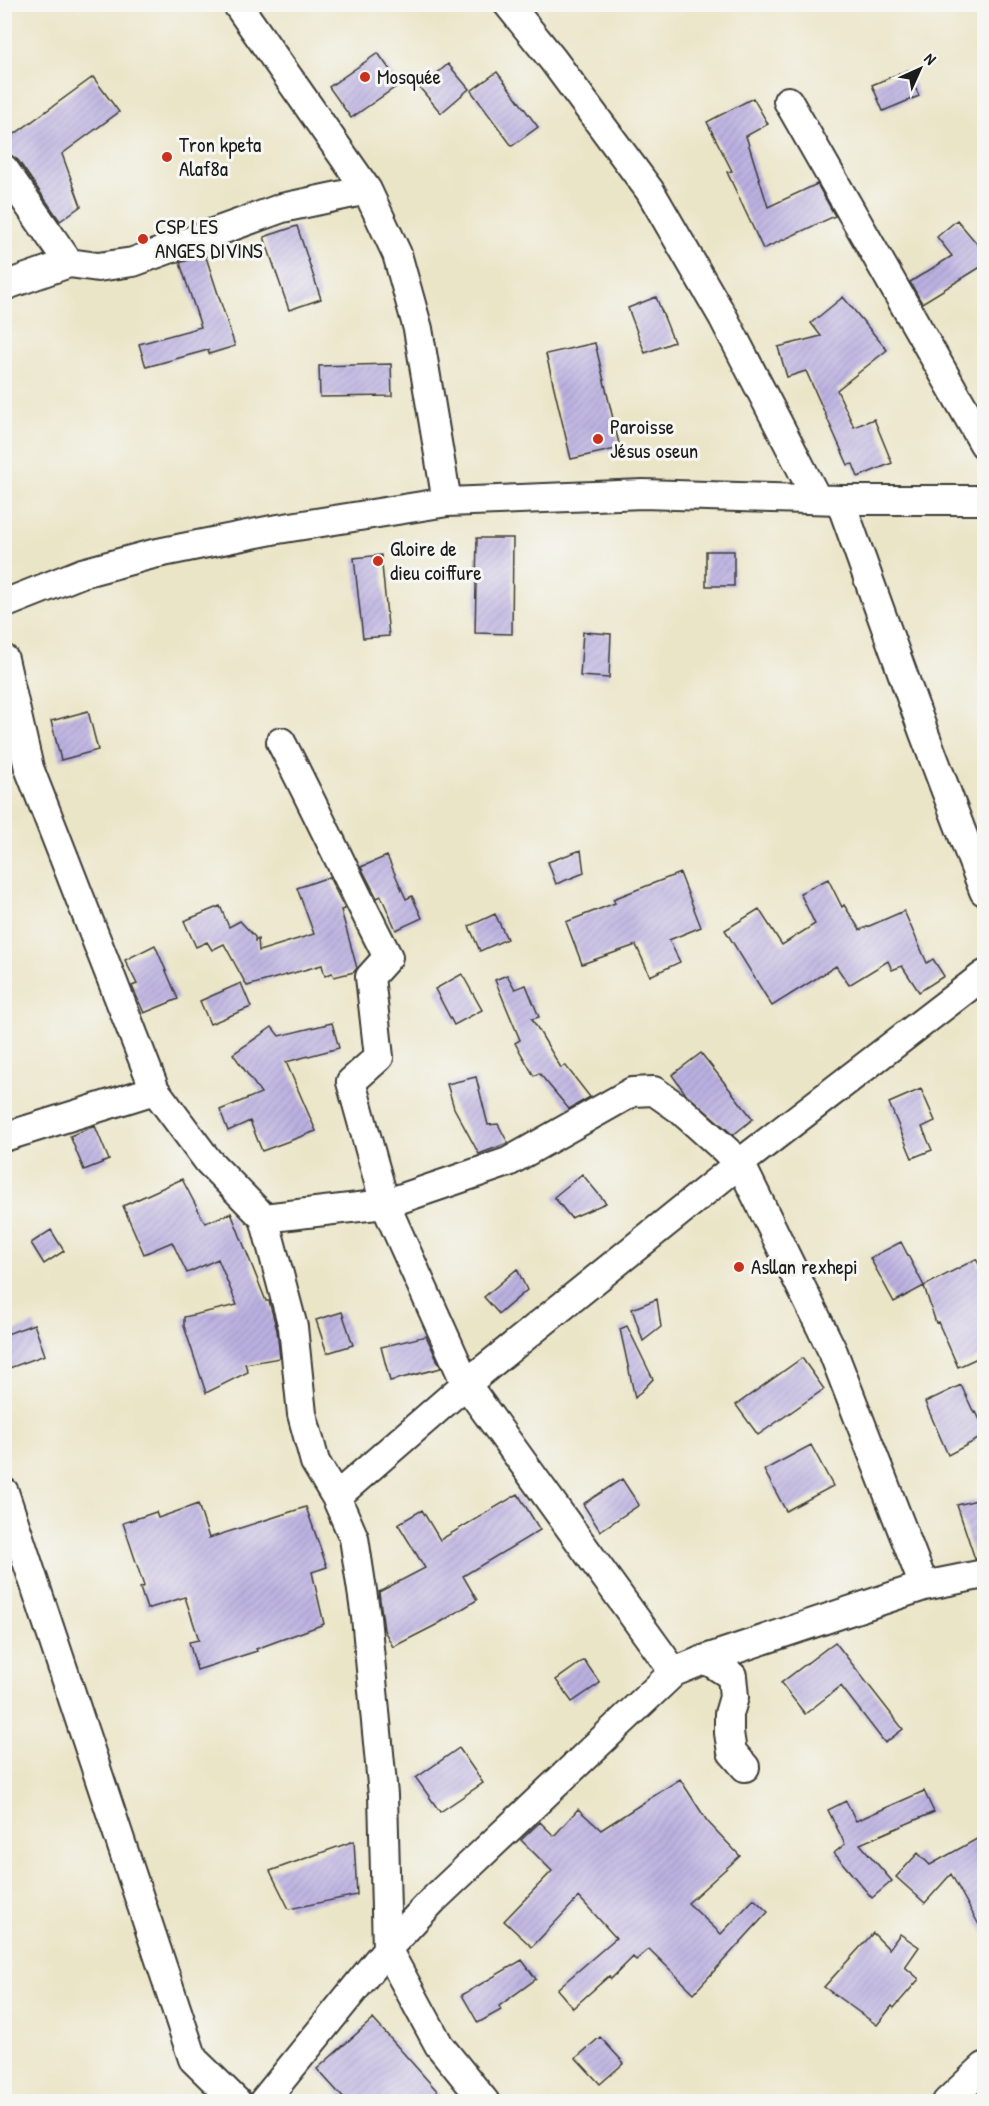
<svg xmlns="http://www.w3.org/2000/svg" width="989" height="2106" viewBox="0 0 989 2106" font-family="'Patrick Hand',sans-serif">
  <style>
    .building { fill: url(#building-hatch) }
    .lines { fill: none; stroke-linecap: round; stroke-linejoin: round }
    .street-casing { stroke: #3b3a36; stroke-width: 32 }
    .street { stroke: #fff; stroke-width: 28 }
    .poi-dot { fill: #c8321e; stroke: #f6f6f2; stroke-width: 2 }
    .labels { text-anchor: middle; stroke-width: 6; stroke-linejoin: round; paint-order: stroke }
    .poi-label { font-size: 21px; fill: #1c1c1c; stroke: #f6f6f2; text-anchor: start }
  </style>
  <defs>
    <pattern id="building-hatch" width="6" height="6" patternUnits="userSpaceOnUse" patternTransform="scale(1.5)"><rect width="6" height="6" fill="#bbb1e1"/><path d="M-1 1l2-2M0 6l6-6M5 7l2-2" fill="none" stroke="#a098c0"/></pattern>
  </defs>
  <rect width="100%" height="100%" fill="#f6f6f2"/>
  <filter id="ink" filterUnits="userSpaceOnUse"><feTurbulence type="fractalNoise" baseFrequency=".0167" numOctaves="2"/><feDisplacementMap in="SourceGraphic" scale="12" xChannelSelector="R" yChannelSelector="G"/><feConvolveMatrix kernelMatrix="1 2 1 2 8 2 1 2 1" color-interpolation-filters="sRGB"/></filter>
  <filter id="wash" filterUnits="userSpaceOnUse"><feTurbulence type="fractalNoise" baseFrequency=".008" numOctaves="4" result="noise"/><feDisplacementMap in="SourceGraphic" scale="24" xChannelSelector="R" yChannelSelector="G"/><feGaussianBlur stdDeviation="1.35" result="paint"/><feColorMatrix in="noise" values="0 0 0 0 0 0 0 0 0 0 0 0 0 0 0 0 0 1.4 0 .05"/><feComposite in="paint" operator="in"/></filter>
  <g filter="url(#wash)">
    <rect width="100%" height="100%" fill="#ebe5c8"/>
    <g id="blocks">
      <path class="building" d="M 378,53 L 400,84 L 351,118 L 329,87 Z
        M 448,64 L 469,89 L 441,113 L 420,88 Z
        M 908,70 L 919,96 L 883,111 L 872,85 Z
        M 497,72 L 538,127 L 512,146 L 471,91 Z
        M 93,77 L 119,112 L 62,154 L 81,206 L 60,221 L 18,160 L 4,151 L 4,142 Z
        M 753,98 L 768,124 L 746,136 L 768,207 L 817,184 L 835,216 L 763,249 L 727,172 L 732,171 L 707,122 Z
        M 957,220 L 984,252 L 984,265 L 922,303 L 910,282 L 952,256 L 937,237 Z
        M 297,226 L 321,299 L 289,310 L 264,237 Z
        M 205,254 L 235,346 L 209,354 L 208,350 L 146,367 L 139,344 L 201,327 L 180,263 Z
        M 656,297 L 674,342 L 645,353 L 628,308 Z
        M 843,297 L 887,350 L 837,390 L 854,427 L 874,419 L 892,463 L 858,477 L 853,464 L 848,465 L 806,371 L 787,377 L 778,347 L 821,336 L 811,323 Z
        M 595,343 L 620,448 L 571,459 L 546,354 Z
        M 391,364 L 392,396 L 320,397 L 319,366 Z
        M 477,538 L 513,538 L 512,634 L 475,633 Z
        M 706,551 L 734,551 L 734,586 L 706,586 Z
        M 381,555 L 389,636 L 363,638 L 354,558 Z
        M 583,632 L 611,634 L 609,678 L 580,676 Z
        M 88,711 L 98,750 L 61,760 L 51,721 Z
        M 581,850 L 584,873 L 556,884 L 548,862 Z
        M 387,856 L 406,899 L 412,896 L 422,918 L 396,930 L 381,896 L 377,898 L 361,867 Z
        M 680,873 L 701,927 L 669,940 L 680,962 L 650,976 L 636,945 L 582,964 L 566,922 L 615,903 L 613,899 Z
        M 329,877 L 345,909 L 341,910 L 357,968 L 354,972 L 334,977 L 332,973 L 325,976 L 322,965 L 247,986 L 224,944 L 212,950 L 207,942 L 196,947 L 184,921 L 220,906 L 229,927 L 240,921 L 255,937 L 255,941 L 258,939 L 259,951 L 314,934 L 297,888 Z
        M 828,879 L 842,907 L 844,905 L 860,930 L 904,911 L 927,963 L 933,959 L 944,976 L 919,992 L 902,966 L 892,970 L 888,961 L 849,985 L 836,966 L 772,1006 L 725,930 L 759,909 L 782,945 L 815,924 L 800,893 Z
        M 495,914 L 507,939 L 480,951 L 469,926 Z
        M 155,945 L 178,999 L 144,1013 L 132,986 L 137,984 L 125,960 Z
        M 462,974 L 482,1010 L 454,1025 L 435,989 Z
        M 507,975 L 515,989 L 526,985 L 539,1017 L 532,1019 L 561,1068 L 565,1065 L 590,1097 L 569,1109 L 539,1073 L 534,1076 L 515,1043 L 520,1040 L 495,980 Z
        M 241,983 L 251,1007 L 210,1024 L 200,1001 Z
        M 332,1023 L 339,1048 L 286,1062 L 316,1131 L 262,1151 L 250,1121 L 228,1131 L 220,1110 L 261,1093 L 233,1054 L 272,1027 L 279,1036 Z
        M 701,1053 L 753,1119 L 733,1135 L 685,1093 L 672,1075 Z
        M 476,1077 L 488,1125 L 498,1124 L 508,1143 L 479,1154 L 454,1108 L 447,1084 Z
        M 921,1089 L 935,1121 L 922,1127 L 932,1150 L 912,1158 L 889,1103 Z
        M 95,1126 L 109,1160 L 84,1170 L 70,1136 Z
        M 582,1174 L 606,1203 L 571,1218 L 554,1197 Z
        M 182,1179 L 205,1223 L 231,1213 L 266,1301 L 269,1301 L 277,1330 L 280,1358 L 245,1364 L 248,1372 L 206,1393 L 184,1326 L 184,1317 L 237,1305 L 218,1259 L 187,1273 L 172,1242 L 144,1254 L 123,1206 Z
        M 51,1230 L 64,1251 L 44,1264 L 31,1243 Z
        M 901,1242 L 924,1286 L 894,1302 L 870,1258 Z
        M 976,1259 L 984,1273 L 984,1355 L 958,1367 L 938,1322 L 936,1323 L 924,1286 Z
        M 517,1269 L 527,1290 L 499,1314 L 484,1297 Z
        M 657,1299 L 661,1327 L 643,1341 L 632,1309 Z
        M 342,1312 L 353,1345 L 327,1353 L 316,1320 Z
        M 34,1324 L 45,1355 L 4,1370 L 4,1335 Z
        M 627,1326 L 653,1379 L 635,1398 L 620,1329 Z
        M 426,1336 L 441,1368 L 390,1381 L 381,1347 Z
        M 802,1358 L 824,1389 L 758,1435 L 736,1405 Z
        M 961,1385 L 974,1413 L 976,1412 L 984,1428 L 984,1436 L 948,1455 L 925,1402 Z
        M 811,1445 L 833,1486 L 786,1511 L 764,1470 Z
        M 622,1479 L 639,1505 L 600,1531 L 583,1504 Z
        M 518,1494 L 540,1530 L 463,1576 L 477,1600 L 436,1625 L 393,1647 L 384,1630 L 379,1592 L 425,1568 L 398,1524 L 422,1510 L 440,1540 Z
        M 981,1499 L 984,1514 L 984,1558 L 975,1559 L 957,1505 Z
        M 198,1504 L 209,1538 L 306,1507 L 327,1567 L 312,1572 L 324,1624 L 256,1649 L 257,1651 L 197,1670 L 189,1642 L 199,1640 L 185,1597 L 147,1609 L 140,1588 L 144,1586 L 123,1523 L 156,1512 L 158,1518 Z
        M 835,1642 L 903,1729 L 885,1743 L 841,1686 L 805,1714 L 781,1683 Z
        M 584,1660 L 600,1683 L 572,1702 L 556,1680 Z
        M 459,1748 L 483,1783 L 440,1812 L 416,1778 Z
        M 680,1779 L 707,1821 L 740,1856 L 688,1903 L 721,1934 L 754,1899 L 768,1912 L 694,1993 L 649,1949 L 636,1960 L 633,1957 L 611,1979 L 609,1976 L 573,2008 L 557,1989 L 616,1938 L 579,1897 L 532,1947 L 504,1921 L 552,1871 L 521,1840 L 540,1822 L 554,1836 L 578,1809 L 601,1830 Z
        M 924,1791 L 934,1812 L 860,1844 L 892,1881 L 872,1898 L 834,1853 L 845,1844 L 828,1810 L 846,1801 L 856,1821 Z
        M 984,1835 L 984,1934 L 951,1874 L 925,1903 L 896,1877 L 918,1853 L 930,1865 Z
        M 354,1841 L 357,1895 L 289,1909 L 270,1871 Z
        M 873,1933 L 889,1949 L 900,1934 L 919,1947 L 905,1967 L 919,1979 L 894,2008 L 892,2006 L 877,2025 L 824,1987 Z
        M 522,1960 L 536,1979 L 499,2006 L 501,2010 L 478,2023 L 462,1995 Z
        M 373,2019 L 447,2102 L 347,2102 L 317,2069 Z
        M 600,2037 L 624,2063 L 600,2084 L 576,2058 Z"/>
    </g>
  </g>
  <g filter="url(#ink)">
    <use href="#blocks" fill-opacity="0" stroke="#3b3a36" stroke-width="1.5"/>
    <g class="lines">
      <defs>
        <path id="street" d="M 237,4 L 367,190 L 397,254 L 418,329 L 447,502
          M 508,4 L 553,60 L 650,191 L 723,317 L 817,499
          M 788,101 L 984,444
          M 4,169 L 69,263
          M 4,286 L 69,263 L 98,267 L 133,262 L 282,208 L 367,190
          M 840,500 L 924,733 L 984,891
          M 4,604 L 82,573 L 153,554 L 272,530 L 447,502 L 643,494 L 840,500 L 984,500
          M 4,659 L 29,768 L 155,1090 L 208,1161 L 264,1218 L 293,1327 L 302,1414 L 315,1462 L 336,1497 L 354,1538 L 366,1617 L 383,1795 L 387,1949 L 439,2045 L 485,2102
          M 281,742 C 318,813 351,886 388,957 L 370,977 L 379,1057 L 351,1082 L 385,1204 L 466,1384 L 674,1672
          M 4,1137 L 155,1090
          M 264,1218 L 385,1204 L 508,1162 L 632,1092 L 654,1091 L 681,1110 L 740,1163 L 833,1352 L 924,1586
          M 4,1492 L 193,2059 L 237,2102
          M 336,1497 L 466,1384 L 740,1163 L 984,975
          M 706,1659 L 732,1676 L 734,1697 L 729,1714 L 729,1733 L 732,1752 L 745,1767
          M 263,2102 L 387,1949 L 433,1900 L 674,1672 L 706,1659 L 924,1586 L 984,1574
          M 947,2102 L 984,2067"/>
      </defs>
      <use href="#street" class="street-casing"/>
      <use href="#street" class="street"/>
    </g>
  </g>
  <g class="poi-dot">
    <circle cx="365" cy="77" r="6"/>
    <circle cx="167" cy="157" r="6"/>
    <circle cx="143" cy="239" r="6"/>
    <circle cx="598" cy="439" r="6"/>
    <circle cx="378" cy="561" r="6"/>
    <circle cx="739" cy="1267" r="6"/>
  </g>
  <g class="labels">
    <g class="poi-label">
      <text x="377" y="84">Mosquée</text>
      <text x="179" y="152">Tron kpeta<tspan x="179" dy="24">Alaf8a</tspan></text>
      <text x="155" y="234">CSP LES<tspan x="155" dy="24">ANGES DIVINS</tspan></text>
      <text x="610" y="434">Paroisse<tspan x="610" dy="24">Jésus oseun</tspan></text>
      <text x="390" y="556">Gloire de<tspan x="390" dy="24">dieu coiffure</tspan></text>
      <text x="751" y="1274">Asllan rexhepi</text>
    </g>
  </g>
  <rect width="989" height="2106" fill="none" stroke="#f6f6f2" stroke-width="24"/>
  <g transform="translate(920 69) rotate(45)" stroke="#f6f6f2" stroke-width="4.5" paint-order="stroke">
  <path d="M0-4.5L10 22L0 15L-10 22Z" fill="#1c1c1c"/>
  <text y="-9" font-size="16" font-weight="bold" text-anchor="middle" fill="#1c1c1c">N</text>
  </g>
</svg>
